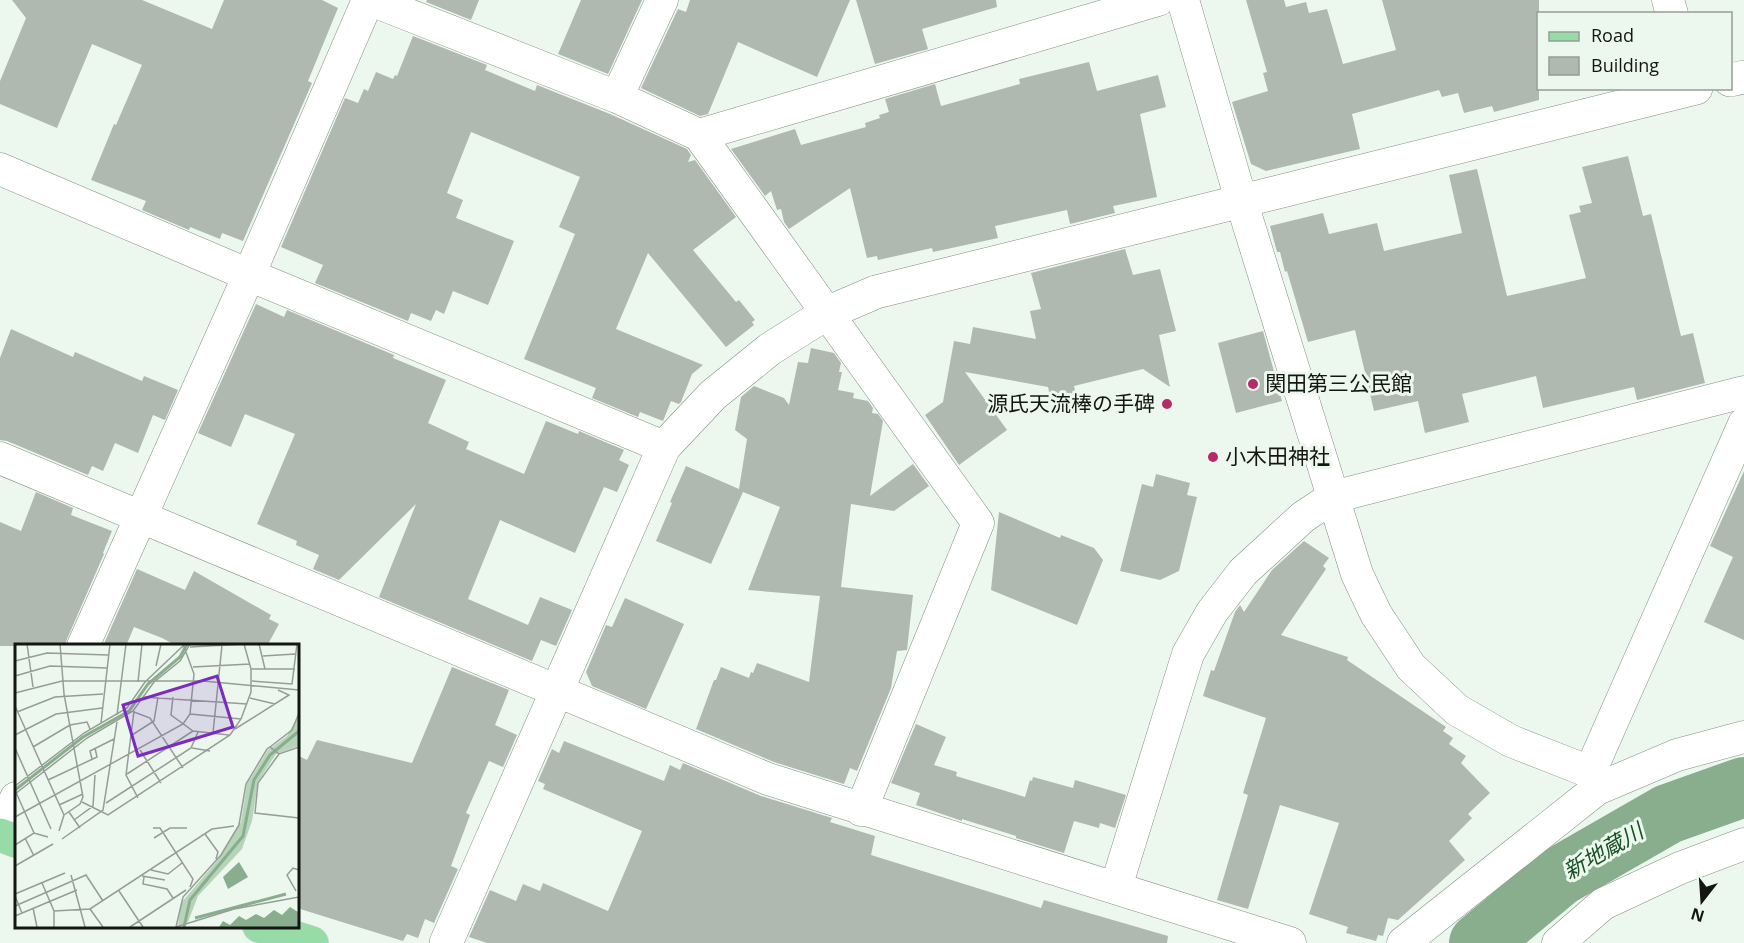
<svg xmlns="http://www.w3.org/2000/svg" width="1744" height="943" viewBox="0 0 1744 943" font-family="'Open Sans','Noto Sans JP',sans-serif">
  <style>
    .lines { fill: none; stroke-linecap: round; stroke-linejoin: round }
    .river { stroke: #88ae8d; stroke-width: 60 }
    .building { fill: #afb9b0 }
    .minor-casing { stroke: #848e85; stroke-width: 33 }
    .tertiary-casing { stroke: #848e85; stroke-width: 34 }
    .primary-casing { stroke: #d5d5d5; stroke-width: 34 }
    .minor { stroke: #fff; stroke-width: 32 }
    .tertiary { stroke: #fff; stroke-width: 33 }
    .primary { stroke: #97dca7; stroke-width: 33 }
    .poi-dot { fill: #b52b69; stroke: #ecf7ee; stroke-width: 2 }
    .labels { text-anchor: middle; stroke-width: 6; stroke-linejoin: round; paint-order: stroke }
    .poi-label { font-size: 21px; fill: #131613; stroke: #ecf7ee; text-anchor: start }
    .water-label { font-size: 22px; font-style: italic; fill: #175126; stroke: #ecf7ee }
    .inset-river { fill: none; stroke: #88ae8d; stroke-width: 3 }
    .inset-road { fill: none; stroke: #959d96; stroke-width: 1.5 }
    .view { fill: #7b2cbf; fill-opacity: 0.15; stroke: #7b2cbf; stroke-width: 3 }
    .inset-edge { fill: none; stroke: #131613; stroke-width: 3 }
  </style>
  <rect width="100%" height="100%" fill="#ecf7ee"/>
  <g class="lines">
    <path class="river" d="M 1479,943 L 1560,876 L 1668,814 L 1744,787"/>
  </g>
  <path class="building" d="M 12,0 L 142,0 L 212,29 L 224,0 L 322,0 L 338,8 L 308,81 L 312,83 L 243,241 L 222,233 L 220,239 L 190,227 L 189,230 L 142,210 L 146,201 L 91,180 L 114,124 L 116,125 L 142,65 L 92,44 L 57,128 L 0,104 L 0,81 L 26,18 Z
    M 427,0 L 479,0 L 471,20 L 426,2 Z
    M 581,0 L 642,0 L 608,74 L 558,54 Z
    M 690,0 L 850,0 L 817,77 L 738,42 L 708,114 L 700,116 L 641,88 L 678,9 L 686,12 Z
    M 856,0 L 996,0 L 997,7 L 922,29 L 928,49 L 875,64 Z
    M 1246,0 L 1284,0 L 1286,7 L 1306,2 L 1309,13 L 1327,9 L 1343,64 L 1396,50 L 1382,0 L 1539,0 L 1539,100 L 1494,112 L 1492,106 L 1464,113 L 1458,93 L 1442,97 L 1439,90 L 1352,114 L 1360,149 L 1266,171 L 1251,164 L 1232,102 L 1268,91 L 1263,73 L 1267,72 Z
    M 413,36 L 487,65 L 485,70 L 535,91 L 537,85 L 610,114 L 687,149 L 691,155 L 688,162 L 695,160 L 736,217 L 693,250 L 736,302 L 739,300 L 755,320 L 752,322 L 754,325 L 726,347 L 648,253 L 616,329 L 703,365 L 692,374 L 681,402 L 679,404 L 671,401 L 663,421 L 640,412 L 638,417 L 592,398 L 596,388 L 524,359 L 575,234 L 559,227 L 580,177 L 471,132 L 447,193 L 463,200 L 456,218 L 514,241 L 488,305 L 453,291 L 444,314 L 436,310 L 431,321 L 411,313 L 408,321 L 315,283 L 323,265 L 281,247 L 345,98 L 358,103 L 364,89 L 368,91 L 376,72 L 393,79 L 395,75 L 397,76 Z
    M 1089,62 L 1097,91 L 1158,75 L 1166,107 L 1140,114 L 1157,197 L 1113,206 L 1115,213 L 1070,224 L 1067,210 L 995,226 L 998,238 L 933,252 L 932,248 L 878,260 L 877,256 L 867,258 L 850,188 L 789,229 L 784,222 L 781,209 L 777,210 L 771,191 L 765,196 L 731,149 L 795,129 L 801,145 L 866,127 L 865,123 L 880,118 L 879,115 L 889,112 L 885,99 L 935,84 L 941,106 L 1020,84 L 1019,79 Z
    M 1628,156 L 1643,216 L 1651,214 L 1681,336 L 1693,333 L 1705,383 L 1637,400 L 1634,387 L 1543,408 L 1536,376 L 1462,394 L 1469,422 L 1425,433 L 1418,401 L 1374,411 L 1355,330 L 1308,342 L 1287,271 L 1285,272 L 1280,252 L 1277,252 L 1270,226 L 1323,213 L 1329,234 L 1377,223 L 1384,251 L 1462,233 L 1449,175 L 1477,169 L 1507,296 L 1586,278 L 1569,215 L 1581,212 L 1579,206 L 1592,203 L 1582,167 Z
    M 1125,249 L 1133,275 L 1160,269 L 1176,331 L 1159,335 L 1170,387 L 1143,369 L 1074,386 L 1076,394 L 1051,400 L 1048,387 L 965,372 L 1007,430 L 959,465 L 925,415 L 943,402 L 954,341 L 970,344 L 973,327 L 1036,339 L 1030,311 L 1041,309 L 1031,273 Z
    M 256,304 L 284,317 L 287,310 L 394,355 L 393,358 L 446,380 L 428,423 L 469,442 L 466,449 L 524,474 L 546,421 L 578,434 L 579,431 L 624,450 L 619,460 L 629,465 L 617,492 L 604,487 L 575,553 L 500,520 L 468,599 L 528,625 L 540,597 L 572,610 L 556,646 L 541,640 L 532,661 L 379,597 L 416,504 L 339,580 L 313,569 L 319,555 L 296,545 L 297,541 L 257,524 L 295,434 L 245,414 L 231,447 L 198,433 Z
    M 11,329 L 73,357 L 75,352 L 142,381 L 144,376 L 178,390 L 165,420 L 153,415 L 138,453 L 115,443 L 103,471 L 92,466 L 88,475 L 7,441 L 0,440 L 0,358 Z
    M 1263,331 L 1282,401 L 1236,413 L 1218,343 Z
    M 811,348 L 834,353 L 841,363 L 839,372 L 842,372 L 838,390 L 854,393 L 853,398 L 868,401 L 873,408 L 872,413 L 878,414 L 883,421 L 870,496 L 913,464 L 929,486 L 894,511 L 851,504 L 841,587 L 913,595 L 907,650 L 897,651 L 891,688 L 857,771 L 850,768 L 844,784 L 774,762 L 696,729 L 714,680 L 716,680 L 721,667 L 749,678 L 751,672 L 753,673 L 757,663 L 809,682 L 820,596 L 748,590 L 780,507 L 743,492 L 711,564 L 656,541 L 672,503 L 670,502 L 686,466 L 739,489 L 747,439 L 735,430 L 741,397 L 754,386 L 784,398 L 789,405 L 798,362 L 808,363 Z
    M 1744,471 L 1744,640 L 1704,622 L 1733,557 L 1710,546 Z
    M 1156,474 L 1190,483 L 1187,495 L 1197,497 L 1179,571 L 1160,580 L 1120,571 L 1142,484 L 1153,487 Z
    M 36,492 L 73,508 L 71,515 L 112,531 L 103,553 L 104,554 L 67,639 L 65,646 L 0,646 L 0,522 L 21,531 Z
    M 999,512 L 1060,538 L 1061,535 L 1094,548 L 1103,560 L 1077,625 L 991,590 Z
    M 1304,541 L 1329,558 L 1323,566 L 1326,569 L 1281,635 L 1348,657 L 1347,660 L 1446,727 L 1443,731 L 1453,738 L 1449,744 L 1466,756 L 1461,763 L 1490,793 L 1468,814 L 1472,818 L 1449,841 L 1465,860 L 1398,920 L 1388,918 L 1383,936 L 1378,935 L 1376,941 L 1346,933 L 1348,927 L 1309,914 L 1339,823 L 1280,805 L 1248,909 L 1217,900 L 1248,795 L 1243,793 L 1266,718 L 1203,696 L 1211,670 L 1214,671 L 1235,612 L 1240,605 L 1244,612 L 1272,570 Z
    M 137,569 L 185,590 L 194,571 L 271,615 L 269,619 L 279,624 L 267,646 L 177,646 L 162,638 L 134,627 L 126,646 L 103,646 Z
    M 625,598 L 684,624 L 646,709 L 592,686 L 586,672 L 606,625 L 612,627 Z
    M 452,667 L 509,690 L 495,725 L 517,735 L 503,767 L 489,761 L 466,813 L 470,815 L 451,866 L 458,869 L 434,923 L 425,919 L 418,938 L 407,934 L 403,941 L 297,908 L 297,755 L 307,760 L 317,740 L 412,763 Z
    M 916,724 L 946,737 L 934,765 L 957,772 L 956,776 L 1025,797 L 1030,780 L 1032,781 L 1033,777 L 1073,788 L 1075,780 L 1126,795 L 1115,828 L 1100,823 L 1099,828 L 1074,821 L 1064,853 L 1016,838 L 1016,836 L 962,819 L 962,821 L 916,805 L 920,793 L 891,783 Z
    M 564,741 L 664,781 L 670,765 L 680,770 L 683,763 L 761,796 L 832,818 L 830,822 L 875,836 L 871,855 L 1041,908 L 1044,900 L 1168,936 L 1167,943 L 487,943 L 469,937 L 490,890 L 516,901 L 523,884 L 540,891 L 543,883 L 608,911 L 642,831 L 543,789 L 545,784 L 538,781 L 552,749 L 559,753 Z"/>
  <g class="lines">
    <defs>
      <path id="minor" d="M 371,0 L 617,97 L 699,135 L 978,523 L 861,810
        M 1183,0 L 1241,200 L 1357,574 L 1376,614 L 1411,667 L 1457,710 L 1511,741 L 1590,772
        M 1668,0 L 1672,14
        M 617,97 L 662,0
        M 699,135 L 1158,0
        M 0,169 L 249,275 L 664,447
        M 0,458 L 768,779 L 1290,943
        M 83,646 L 249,275 L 368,0
        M 1597,789 L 1590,772 L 1744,424
        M 0,836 L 16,798
        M 1116,887 L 1188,654 L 1212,612 L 1243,572 L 1303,517 L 1333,497 L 1744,392
        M 1403,943 L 1597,789 L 1677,755 L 1744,737
        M 1558,943 L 1603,904 L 1680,868 L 1744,844"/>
      <path id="tertiary" d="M 1730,80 L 1744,77
        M 446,943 L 664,447 L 713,395 L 770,349 L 827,313 L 876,292 L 1696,88"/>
      <path id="primary" d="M 0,835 L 16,841
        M 259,926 L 312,943"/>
    </defs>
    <use href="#minor" class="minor-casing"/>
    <use href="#tertiary" class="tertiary-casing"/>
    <use href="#primary" class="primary-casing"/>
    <use href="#minor" class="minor"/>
    <use href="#tertiary" class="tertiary"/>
    <use href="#primary" class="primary"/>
  </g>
  <g class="poi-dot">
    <circle cx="1253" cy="384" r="6"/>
    <circle cx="1167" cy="404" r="6"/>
    <circle cx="1213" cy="457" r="6"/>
  </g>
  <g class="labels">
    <g class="poi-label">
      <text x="1265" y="391">関田第三公民館</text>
      <text x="1155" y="411" text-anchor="end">源氏天流棒の手碑</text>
      <text x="1225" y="464">小木田神社</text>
    </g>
    <g class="water-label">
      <text transform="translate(1603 851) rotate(-30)" y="8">新地蔵川</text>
    </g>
  </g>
  <g transform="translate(15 644)">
    <rect width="284" height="284" fill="#ecf7ee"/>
    <path d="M 283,72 L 283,102 L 261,110 L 243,138 L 237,177 L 227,205 L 183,252 L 173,278 L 163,282 L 166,259 L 202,217 L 226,178 L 232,140 L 253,106 L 272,92 Z" fill="#b5d4b8"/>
    <path d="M 224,218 L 233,233 L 213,245 L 208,233 ZM 275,263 L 283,268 L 283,283 L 204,283 L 208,277 L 215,281 L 224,272 L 231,276 L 241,270 L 249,274 L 259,266 L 267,271 Z" fill="#88ae8d"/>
    <path class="inset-river" d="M 0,146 L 68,93 L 114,67 L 133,40 L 165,13 L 172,0M 180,274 L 271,250M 169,283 L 175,256 L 228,192 L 239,136 L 255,111 L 284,87"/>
    <path class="inset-road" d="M 12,0 L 18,43M 45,0 L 49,50 L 68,153 L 65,160 L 49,171M 244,0 L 250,25M 175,3 L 229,0M 248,12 L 280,10M 0,17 L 32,9 L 93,11M 141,22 L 146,0M 178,23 L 235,20M 236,25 L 280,25M 0,32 L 35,22 L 92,24M 237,37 L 277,40 L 282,0M 123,38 L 127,0M 0,49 L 47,37 L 188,37 L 284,46M 128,53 L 232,60M 158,53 L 156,71 L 178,87 L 214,91M 235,54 L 260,60M 0,62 L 49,171 L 44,187M 119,67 L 111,131 L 123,154M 2,68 L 40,53 L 88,50M 119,68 L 135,74 L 168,124M 175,70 L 226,75M 102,71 L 111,0M 86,79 L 95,0M 55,81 L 72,78 L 75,85M 220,85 L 274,51 L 263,46M 198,89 L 207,1M 0,91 L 41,70 L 87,64M 117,91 L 139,77 L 143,53M 18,103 L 55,81M 255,103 L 277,86 L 284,69M 0,104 L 36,185M 177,104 L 195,107M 125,106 L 146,139M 264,110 L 243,139 L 240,169 L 284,174M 77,115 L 75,107 L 99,95M 112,130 L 178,87M 33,136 L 82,113 L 80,104M 0,142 L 69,89 L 112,64 L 130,38 L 169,1M 0,146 L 19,189M 0,150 L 72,94 L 118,67 L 139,38 L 165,17 L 175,0M 67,158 L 93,171 L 215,91 L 226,75 L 236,48 L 236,25 L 229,0M 91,159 L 176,104 L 183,88M 44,161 L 68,150M 54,168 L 65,184M 0,173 L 168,80 L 175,70 L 179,30 L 168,0M 59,176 L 78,162 L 80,131M 138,184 L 145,184 L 178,235 L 175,243M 190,190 L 203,208 L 201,215M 10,194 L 19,212M 139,194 L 155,184 L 172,184M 47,195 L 88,166 L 102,78M 0,201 L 19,189 L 33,193M 0,222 L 38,200M 136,226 L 153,230 L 167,219M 56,231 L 70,283M 127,232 L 150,236M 129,233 L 128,240 L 152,245 L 158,254M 27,239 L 39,267 L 39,283M 104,247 L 128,283M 281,247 L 272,231 L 278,224 L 284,226M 0,250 L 50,229M 0,252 L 7,269M 0,262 L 71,231 L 88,257M 18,264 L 22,283M 75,265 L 88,283M 39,267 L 75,265 L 197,185 L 219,182M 0,272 L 62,246M 115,283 L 171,246M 161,283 L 219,265 L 284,253M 161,283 L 168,253 L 206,211 L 224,181 L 231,140 L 252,105 L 255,103 L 264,110 L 284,103"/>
    <path class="view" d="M 202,32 L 218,83 L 123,112 L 108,61 Z"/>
    <rect width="284" height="284" class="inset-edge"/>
  </g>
  <rect x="1537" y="12" width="195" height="78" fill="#ecf7ee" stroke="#959d96" stroke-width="1.5"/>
  <rect x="1549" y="32" width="30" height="9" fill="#97dca7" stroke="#959d96" stroke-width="1.5"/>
  <text x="1591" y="42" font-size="18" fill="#131613">Road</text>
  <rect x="1549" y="57" width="30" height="18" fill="#afb9b0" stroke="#959d96" stroke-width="1.5"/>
  <text x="1591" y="72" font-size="18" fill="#131613">Building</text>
  <g transform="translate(1702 901) rotate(197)" stroke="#ecf7ee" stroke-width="4.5" paint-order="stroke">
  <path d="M0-4.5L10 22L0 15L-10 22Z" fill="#131613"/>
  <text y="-9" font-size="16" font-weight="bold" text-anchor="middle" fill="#131613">N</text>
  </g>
</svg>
